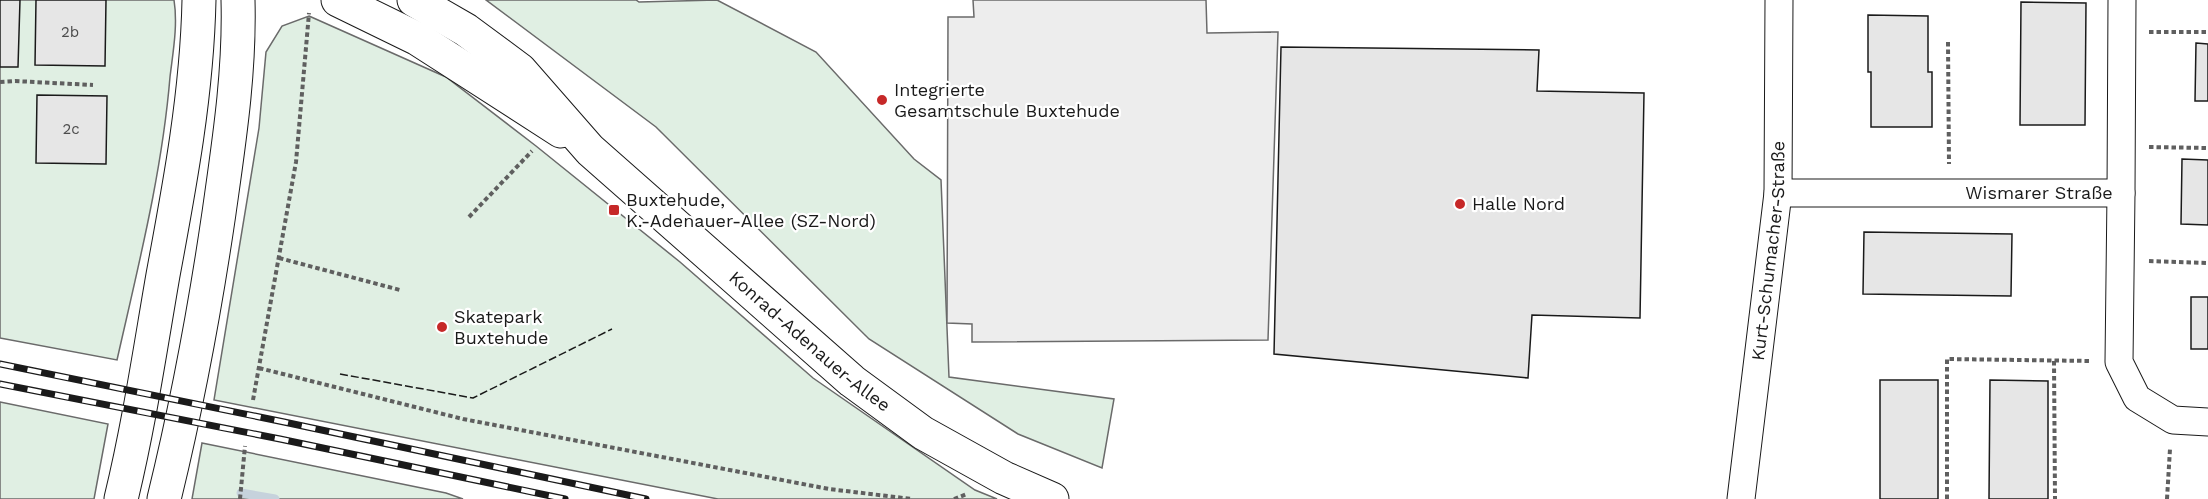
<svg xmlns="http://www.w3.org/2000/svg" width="2208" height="499" viewBox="0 0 2208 499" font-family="'Work Sans',sans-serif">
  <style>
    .green { fill: #e0efe3; stroke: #6a6a6a; stroke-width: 1.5 }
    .parking { fill: #ededed; stroke: #6a6a6a; stroke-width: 1.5 }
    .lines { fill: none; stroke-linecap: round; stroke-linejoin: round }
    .stream { stroke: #c6d2dc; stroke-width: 9 }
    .building { fill: #e6e6e6; stroke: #1a1a1a; stroke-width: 1.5 }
    .street-casing { stroke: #1a1a1a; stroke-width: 29 }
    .secondary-casing { stroke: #1a1a1a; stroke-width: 35 }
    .path { stroke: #5f5f5f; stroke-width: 4; stroke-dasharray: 4.5 3; stroke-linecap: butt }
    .street { stroke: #fff; stroke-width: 27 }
    .secondary { stroke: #fff; stroke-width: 33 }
    .rail-casing { stroke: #1a1a1a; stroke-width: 7 }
    .rail { stroke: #fff; stroke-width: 4.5; stroke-dasharray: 14; stroke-linecap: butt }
    .fence { stroke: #1a1a1a; stroke-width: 1.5; stroke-dasharray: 8 3; stroke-linecap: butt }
    .poi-dot { fill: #c62828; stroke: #fff; stroke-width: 2 }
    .labels { text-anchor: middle; stroke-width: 4.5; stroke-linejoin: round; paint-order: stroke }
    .number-label { font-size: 15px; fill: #4d4d4d }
    .poi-label { font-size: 18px; fill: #1a1a1a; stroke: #fff; text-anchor: start }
    .street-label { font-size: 18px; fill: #1a1a1a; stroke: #fff }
  </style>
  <rect width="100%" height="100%" fill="#fff"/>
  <path class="green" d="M 0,0 L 174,0 C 178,25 173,52 170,77 C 162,173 138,267 117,360 L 0,338 Z
    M 486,0 L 636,0 L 639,2 L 717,0 L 816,52 L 914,159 L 941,180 L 949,377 L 1114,399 L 1102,468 L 1018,434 L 869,339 L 656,127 Z
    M 309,16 L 446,77 L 536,146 L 680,262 L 813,378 L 975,490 L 997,499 L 718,499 L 214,400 L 259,128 L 266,52 L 282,26 Z
    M 0,402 L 108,424 L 94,499 L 0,499 Z
    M 202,443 L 446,493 L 463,499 L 192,499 Z"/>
  <path class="parking" d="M 973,0 L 1206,0 L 1207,33 L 1278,32 L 1268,340 L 972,342 L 972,324 L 947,323 L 948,17 L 974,17 Z"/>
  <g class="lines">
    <path class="stream" d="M 241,493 L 275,499"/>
  </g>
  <path class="building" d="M 0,0 L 20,0 L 18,67 L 0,67 Z
    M 36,0 L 106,0 L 105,66 L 35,65 Z
    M 2021,2 L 2086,3 L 2085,125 L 2020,125 Z
    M 1868,15 L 1928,16 L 1928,72 L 1932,72 L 1932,127 L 1871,127 L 1871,72 L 1868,72 Z
    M 2196,43 L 2208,44 L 2208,101 L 2195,101 Z
    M 1281,47 L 1539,50 L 1537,91 L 1644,93 L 1640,318 L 1532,315 L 1528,378 L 1274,354 Z
    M 37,95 L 107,96 L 106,164 L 36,163 Z
    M 2182,159 L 2208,160 L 2208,225 L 2181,224 Z
    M 1864,232 L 2012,234 L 2011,296 L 1863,294 Z
    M 2191,297 L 2208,297 L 2208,349 L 2191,349 Z
    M 1880,380 L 1938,380 L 1938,499 L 1880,499 Z
    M 1990,380 L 2048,381 L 2048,499 L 1989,499 Z"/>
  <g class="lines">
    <defs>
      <g id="street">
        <path id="s1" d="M 1778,193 L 2121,193 L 2119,362 L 2137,398 L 2173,420 L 2208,422"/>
        <path d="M 2121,193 L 2122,0"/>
        <path id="s2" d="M 1741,499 L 1778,193 L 1779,0"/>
      </g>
      <g id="secondary">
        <path d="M 338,0 L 418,39 L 561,131"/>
        <path id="s3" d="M 414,0 L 466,30 L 520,70 L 590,150 L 852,381 L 923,433 L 1004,478 L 1052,499"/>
        <path d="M 121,499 C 139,425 150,350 163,275 C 180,184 197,93 199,0"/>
        <path d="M 164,499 C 187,405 205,309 219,213 C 229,142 240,72 238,0"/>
      </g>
    </defs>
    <use href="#street" class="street-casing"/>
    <use href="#secondary" class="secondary-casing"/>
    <path class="path" d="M 2149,32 L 2208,32
      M 1948,42 L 1949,164
      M 0,82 L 15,81 L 93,85
      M 2149,147 L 2208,148
      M 469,217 L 532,151
      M 279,258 L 400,290
      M 2149,261 L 2208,263
      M 2054,361 L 2055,499
      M 259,368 L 463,419 L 829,489 L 912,499
      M 253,400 L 296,162 L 309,13
      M 240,499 L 245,446
      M 954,499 L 967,494
      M 1947,499 L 1947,359 L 2091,361
      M 2167,499 L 2170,449"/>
    <use href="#street" class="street"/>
    <use href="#secondary" class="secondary"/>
    <defs>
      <path id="rail" d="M 0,364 L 284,422 L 646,499
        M 0,384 L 280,439 L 565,499"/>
    </defs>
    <use href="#rail" class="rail-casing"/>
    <use href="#rail" class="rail"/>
    <path class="fence" d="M 340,374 L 473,398 L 612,329"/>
  </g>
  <g class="poi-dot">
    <circle cx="882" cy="100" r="6"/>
    <circle cx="1460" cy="204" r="6"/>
    <rect x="608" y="204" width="12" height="12" rx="3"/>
    <circle cx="442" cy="327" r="6"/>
  </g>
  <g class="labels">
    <g class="number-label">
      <text x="70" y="37">2b</text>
      <text x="71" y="134">2c</text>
    </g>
    <g class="poi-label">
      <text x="894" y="96">Integrierte<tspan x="894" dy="21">Gesamtschule Buxtehude</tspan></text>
      <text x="626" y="206">Buxtehude,<tspan x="626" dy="21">K.-Adenauer-Allee (SZ-Nord)</tspan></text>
      <text x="1472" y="210">Halle Nord</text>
      <text x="454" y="323">Skatepark<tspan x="454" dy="21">Buxtehude</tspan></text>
    </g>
    <g class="street-label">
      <text dy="6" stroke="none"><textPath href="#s1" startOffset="261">Wismarer Straße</textPath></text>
      <text dy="6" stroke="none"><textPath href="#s2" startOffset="250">Kurt-Schumacher-Straße</textPath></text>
      <text dy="6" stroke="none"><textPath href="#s3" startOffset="525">Konrad-Adenauer-Allee</textPath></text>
    </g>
  </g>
</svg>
